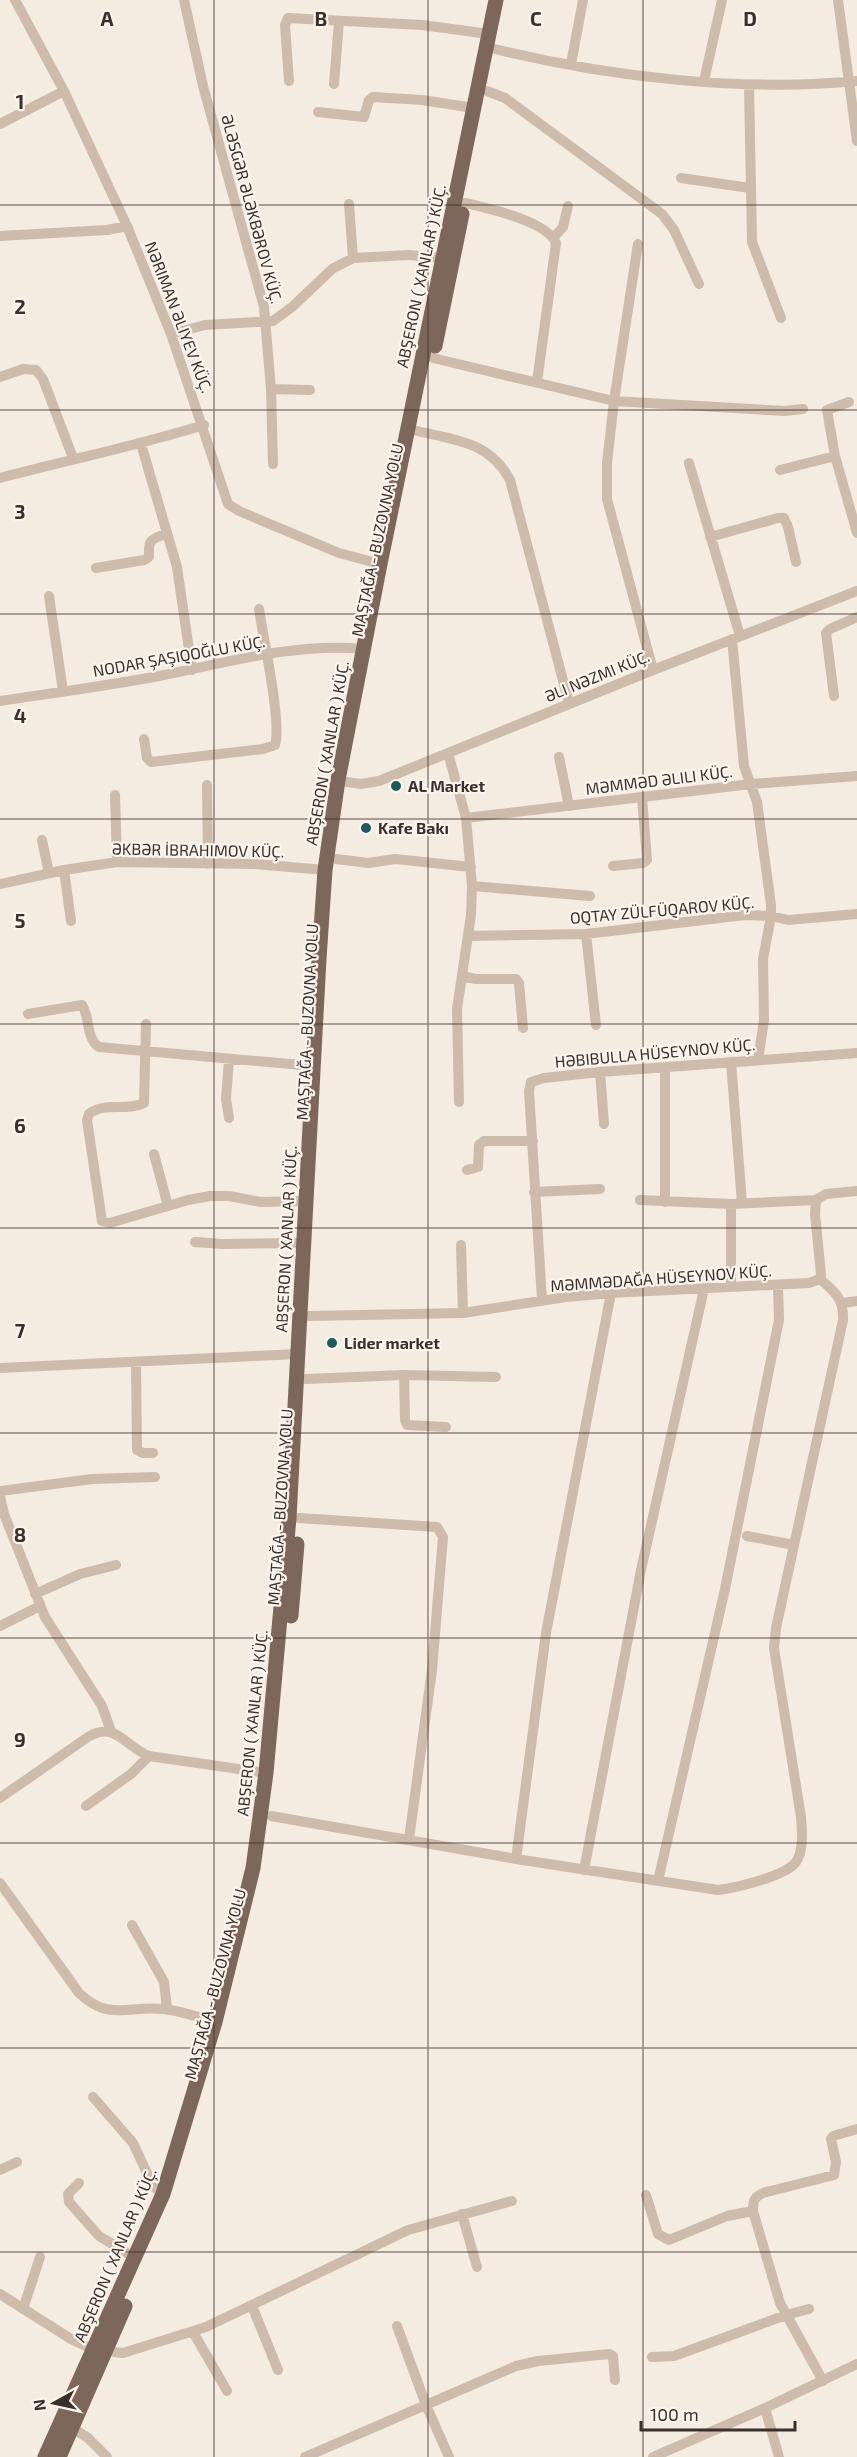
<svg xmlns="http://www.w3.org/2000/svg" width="857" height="2457" viewBox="0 0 857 2457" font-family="'Exo 2',sans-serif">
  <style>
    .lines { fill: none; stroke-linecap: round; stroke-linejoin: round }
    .minor { stroke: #cdbbac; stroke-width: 10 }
    .primary { stroke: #7d675c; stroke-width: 15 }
    .grid { fill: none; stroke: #3b302b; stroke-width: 1.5; stroke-opacity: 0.55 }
    .poi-dot { fill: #1f5a5e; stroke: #fbf5ee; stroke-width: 2 }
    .labels { text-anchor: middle; stroke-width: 4.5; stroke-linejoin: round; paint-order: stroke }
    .street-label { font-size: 16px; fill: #3b302b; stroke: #fbf5ee }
    .poi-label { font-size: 16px; font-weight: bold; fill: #3b302b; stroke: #fbf5ee; text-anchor: start }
    .grid-label { font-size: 20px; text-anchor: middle; font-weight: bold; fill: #3b302b; stroke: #fbf5ee; stroke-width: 4.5; stroke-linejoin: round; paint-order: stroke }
  </style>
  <rect width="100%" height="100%" fill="#f4ebe1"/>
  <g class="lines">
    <path class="minor" d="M 15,0 L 64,91 L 127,226 L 171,334 L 228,504 L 239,511 L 339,553 L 380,564
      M 184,0 L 203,86 L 264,307 L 271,389 L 273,464
      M 838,0 L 857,141
      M 495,49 C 609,77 740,92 857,81
      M 571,64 L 583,0
      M 289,81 L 285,25 L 288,18 L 422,25 L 489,34
      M 704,81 L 722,0
      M 334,84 L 339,21
      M 749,85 L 752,242 L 781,318
      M 487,91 L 505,98 L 662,214 L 674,230 L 699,284
      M 318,112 L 364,117 L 369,100 L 373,97 L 422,100 L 474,108
      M 0,124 L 64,91
      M 681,178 L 750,188
      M 465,203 C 487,208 547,221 556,243 L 537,382
      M 349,204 L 353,258
      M 0,236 L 107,230 L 127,226
      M 554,237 L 563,227 L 568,206
      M 638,244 L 614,401 L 607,463 L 607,499 L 653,670
      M 171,334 L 205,325 L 273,321 L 292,307 L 332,269 L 353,258 L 409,255 L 442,258
      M 433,358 L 614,401 L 785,411 L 803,409
      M 0,377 L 23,369 L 36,370 L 43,379 L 73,458
      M 271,389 L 310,390
      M 849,402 L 827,410 L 835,456 L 857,533
      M 417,431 C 456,440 490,442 510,480 L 569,703
      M 141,444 L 177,567 L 192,670
      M 689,463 L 740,636
      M 780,470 L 835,456
      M 0,478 C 68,460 136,446 204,425
      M 710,537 L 778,518 L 784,518 L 788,527 L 796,562
      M 96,568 L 144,560 L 149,557 C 148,538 151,540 167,533
      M 49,596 L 63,691
      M 732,639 L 744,766 L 757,802 L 771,905 L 771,916 L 763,959 L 764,1020 L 758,1060
      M 834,696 L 826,633 L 830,629 L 857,617
      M 0,701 C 53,693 106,686 159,676 C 224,663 298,642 363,649
      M 144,739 L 147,758 L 151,762 L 263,749 L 275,745 C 282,723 263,637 259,609
      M 448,753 L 466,818 L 472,886 L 471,915 L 457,1009 L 459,1102
      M 559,757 L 569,806
      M 347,782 L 361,784 L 379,781 L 653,670 L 857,591
      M 207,785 L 208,864
      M 115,795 L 117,862
      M 466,818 L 751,784 L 857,776
      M 42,840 L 49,873
      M 336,859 L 368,863 L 395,859 L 471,867
      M 613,866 L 643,863 L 647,860 L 642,797
      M 64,870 L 71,921
      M 0,884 L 64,870 L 117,862 L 255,864 L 325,870
      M 472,886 L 590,896
      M 586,934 L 596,1025
      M 468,936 L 586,934 L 745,915 L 771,916 L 788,920 L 857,914
      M 462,976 L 476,979 L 516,979 L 519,983 L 523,1028
      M 28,1014 L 82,1005 C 90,1017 86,1039 99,1047 L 313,1066
      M 146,1024 L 144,1103 C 127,1112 105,1101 89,1114 L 87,1120 L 102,1221 L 110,1223 L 188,1200 L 210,1196 L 229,1196 L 261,1202 L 305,1201
      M 229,1059 L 226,1099 L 229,1118
      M 731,1062 L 742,1203
      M 600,1072 L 604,1124
      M 154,1154 L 168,1206
      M 467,1170 L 478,1167 L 479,1145 L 484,1141 L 533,1141
      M 534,1192 L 600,1189
      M 640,1200 L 731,1204 L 816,1200
      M 665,1202 L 665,1068
      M 731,1204 L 731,1287
      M 195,1242 L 222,1244 L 303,1243
      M 461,1245 L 463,1313
      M 542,1300 L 529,1091 L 531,1082 L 544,1078 L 600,1072 L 857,1053
      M 843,1303 L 857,1301
      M 309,1316 L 463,1313 L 566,1297 L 611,1293 L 809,1283 L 820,1279 L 821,1274 L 815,1214 L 816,1200 L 826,1194 L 857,1191
      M 136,1362 L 137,1450 L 143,1453 L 153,1453
      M 0,1368 L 299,1354
      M 404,1375 L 405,1420 L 407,1425 L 446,1427
      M 306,1379 L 404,1375 L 496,1377
      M 0,1491 L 92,1479 L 155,1477
      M 0,1497 L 4,1514 L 45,1617 L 102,1706 L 111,1731
      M 299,1518 L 437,1527 L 443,1537 L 432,1670 L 409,1839
      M 747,1536 L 794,1545
      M 35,1594 L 80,1574 L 116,1565
      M 0,1626 L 40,1606
      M 0,1798 L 88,1737 C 116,1720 125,1747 149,1756 L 266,1773
      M 86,1806 L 131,1774 L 149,1756
      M 271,1816 L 516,1859 L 718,1890 C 735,1888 786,1876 796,1862 C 804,1851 802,1830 801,1817 L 774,1648 L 776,1628 L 843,1320 C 844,1299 835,1292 820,1279
      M 516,1859 L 546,1633 L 611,1293
      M 584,1870 L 641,1570 L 704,1289
      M 658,1881 L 725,1589 L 779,1320 L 778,1286
      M 0,1883 L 79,1993 C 109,2022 129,2005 164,2009 C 181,2011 198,2017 215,2022
      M 132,1925 L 164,1982 L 167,2009
      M 93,2097 L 133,2143 L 153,2186 L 163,2194
      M 0,2170 L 17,2162
      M 79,2183 L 68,2194 L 69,2202 L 99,2236 L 135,2258
      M 646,2195 L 658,2234 L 669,2240 L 727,2216 L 753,2211
      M 462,2214 L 477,2267
      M 0,2294 L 71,2339 L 94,2350
      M 252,2306 L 278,2370
      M 23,2309 L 40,2257
      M 397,2326 L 426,2405 L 449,2457
      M 193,2332 L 227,2391
      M 106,2348 L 114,2352 L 123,2353 L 206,2327 L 408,2230 L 512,2201
      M 652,2357 L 674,2356 L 786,2315 L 809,2309
      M 823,2381 L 780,2303 L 753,2211 C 753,2201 754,2197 763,2193 L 834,2175 L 836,2162 L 831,2139 L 833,2136 L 857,2129
      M 765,2408 L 779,2457
      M 71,2427 L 88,2438 L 107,2457
      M 305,2457 L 516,2366 L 538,2361 L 609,2354 L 613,2356 L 615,2380
      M 653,2457 L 765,2408 L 857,2364"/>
    <path class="primary" d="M 435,346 L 462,214
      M 291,1616 L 297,1544
      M 45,2457 L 163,2194 L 215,2022 L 253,1868 L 266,1773 L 289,1518 L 319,959 L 325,870 L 338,780 L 380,564 L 496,0
      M 59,2457 L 125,2306"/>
  </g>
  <path class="grid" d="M 214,0 L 214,2457M 428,0 L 428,2457M 643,0 L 643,2457M 0,205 L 857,205M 0,410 L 857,410M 0,614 L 857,614M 0,819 L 857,819M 0,1024 L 857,1024M 0,1228 L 857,1228M 0,1433 L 857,1433M 0,1638 L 857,1638M 0,1843 L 857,1843M 0,2048 L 857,2048M 0,2252 L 857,2252"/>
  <g class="poi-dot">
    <circle cx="396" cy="786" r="6"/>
    <circle cx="366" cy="828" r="6"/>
    <circle cx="332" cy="1343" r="6"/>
  </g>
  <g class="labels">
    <g class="street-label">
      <text transform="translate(252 209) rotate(75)" y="6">ƏLƏSGƏR ƏLƏKBƏROV KÜÇ.</text>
      <text transform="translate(421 276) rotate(-78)" y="6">ABŞERON ( XANLAR ) KÜÇ.</text>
      <text transform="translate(179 317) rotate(69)" y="6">NƏRIMAN ƏLIYEV KÜÇ.</text>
      <text transform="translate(377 540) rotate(-78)" y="6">MAŞTAĞA - BUZOVNA YOLU</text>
      <text transform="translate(179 656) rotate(-10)" y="6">NODAR ŞAŞIQOĞLU KÜÇ.</text>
      <text transform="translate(597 676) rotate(-22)" y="6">ƏLI NƏZMI KÜÇ.</text>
      <text transform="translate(327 753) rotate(-80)" y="6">ABŞERON ( XANLAR ) KÜÇ.</text>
      <text transform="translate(659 780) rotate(-7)" y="6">MƏMMƏD ƏLILI KÜÇ.</text>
      <text transform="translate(198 850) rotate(1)" y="6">ƏKBƏR İBRAHIMOV KÜÇ.</text>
      <text transform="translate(662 910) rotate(-5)" y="6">OQTAY ZÜLFÜQAROV KÜÇ.</text>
      <text transform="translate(307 1022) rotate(-87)" y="6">MAŞTAĞA - BUZOVNA YOLU</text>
      <text transform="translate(655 1053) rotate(-5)" y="6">HƏBIBULLA HÜSEYNOV KÜÇ.</text>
      <text transform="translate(286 1239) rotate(-87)" y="6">ABŞERON ( XANLAR ) KÜÇ.</text>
      <text transform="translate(661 1278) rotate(-4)" y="6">MƏMMƏDAĞA HÜSEYNOV KÜÇ.</text>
      <text transform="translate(280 1507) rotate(-86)" y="6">MAŞTAĞA - BUZOVNA YOLU</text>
      <text transform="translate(252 1723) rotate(-84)" y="6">ABŞERON ( XANLAR ) KÜÇ.</text>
      <text transform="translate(215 1984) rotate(-75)" y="6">MAŞTAĞA - BUZOVNA YOLU</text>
      <text transform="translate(115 2255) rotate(-67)" y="6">ABŞERON ( XANLAR ) KÜÇ.</text>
    </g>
    <g class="poi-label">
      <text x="408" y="792">AL Market</text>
      <text x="378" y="834">Kafe Bakı</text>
      <text x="344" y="1349">Lider market</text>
    </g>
  </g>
  <g class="grid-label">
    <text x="107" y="26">A</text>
    <text x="321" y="26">B</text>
    <text x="536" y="26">C</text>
    <text x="750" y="26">D</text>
    <text x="20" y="109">1</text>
    <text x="20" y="314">2</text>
    <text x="20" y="519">3</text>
    <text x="20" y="723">4</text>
    <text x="20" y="928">5</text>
    <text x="20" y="1133">6</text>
    <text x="20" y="1338">7</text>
    <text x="20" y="1542">8</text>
    <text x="20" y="1747">9</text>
  </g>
  <g transform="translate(54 2403) rotate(262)" stroke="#fbf5ee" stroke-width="4.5" paint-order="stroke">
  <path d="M0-4.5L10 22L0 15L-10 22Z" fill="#3b302b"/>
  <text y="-9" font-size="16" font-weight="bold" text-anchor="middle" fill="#3b302b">N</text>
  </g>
  <path d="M641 2421v9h154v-9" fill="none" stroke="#3b302b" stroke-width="3"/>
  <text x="650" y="2421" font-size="18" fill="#3b302b" stroke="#fbf5ee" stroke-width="4.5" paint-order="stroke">100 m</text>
</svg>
